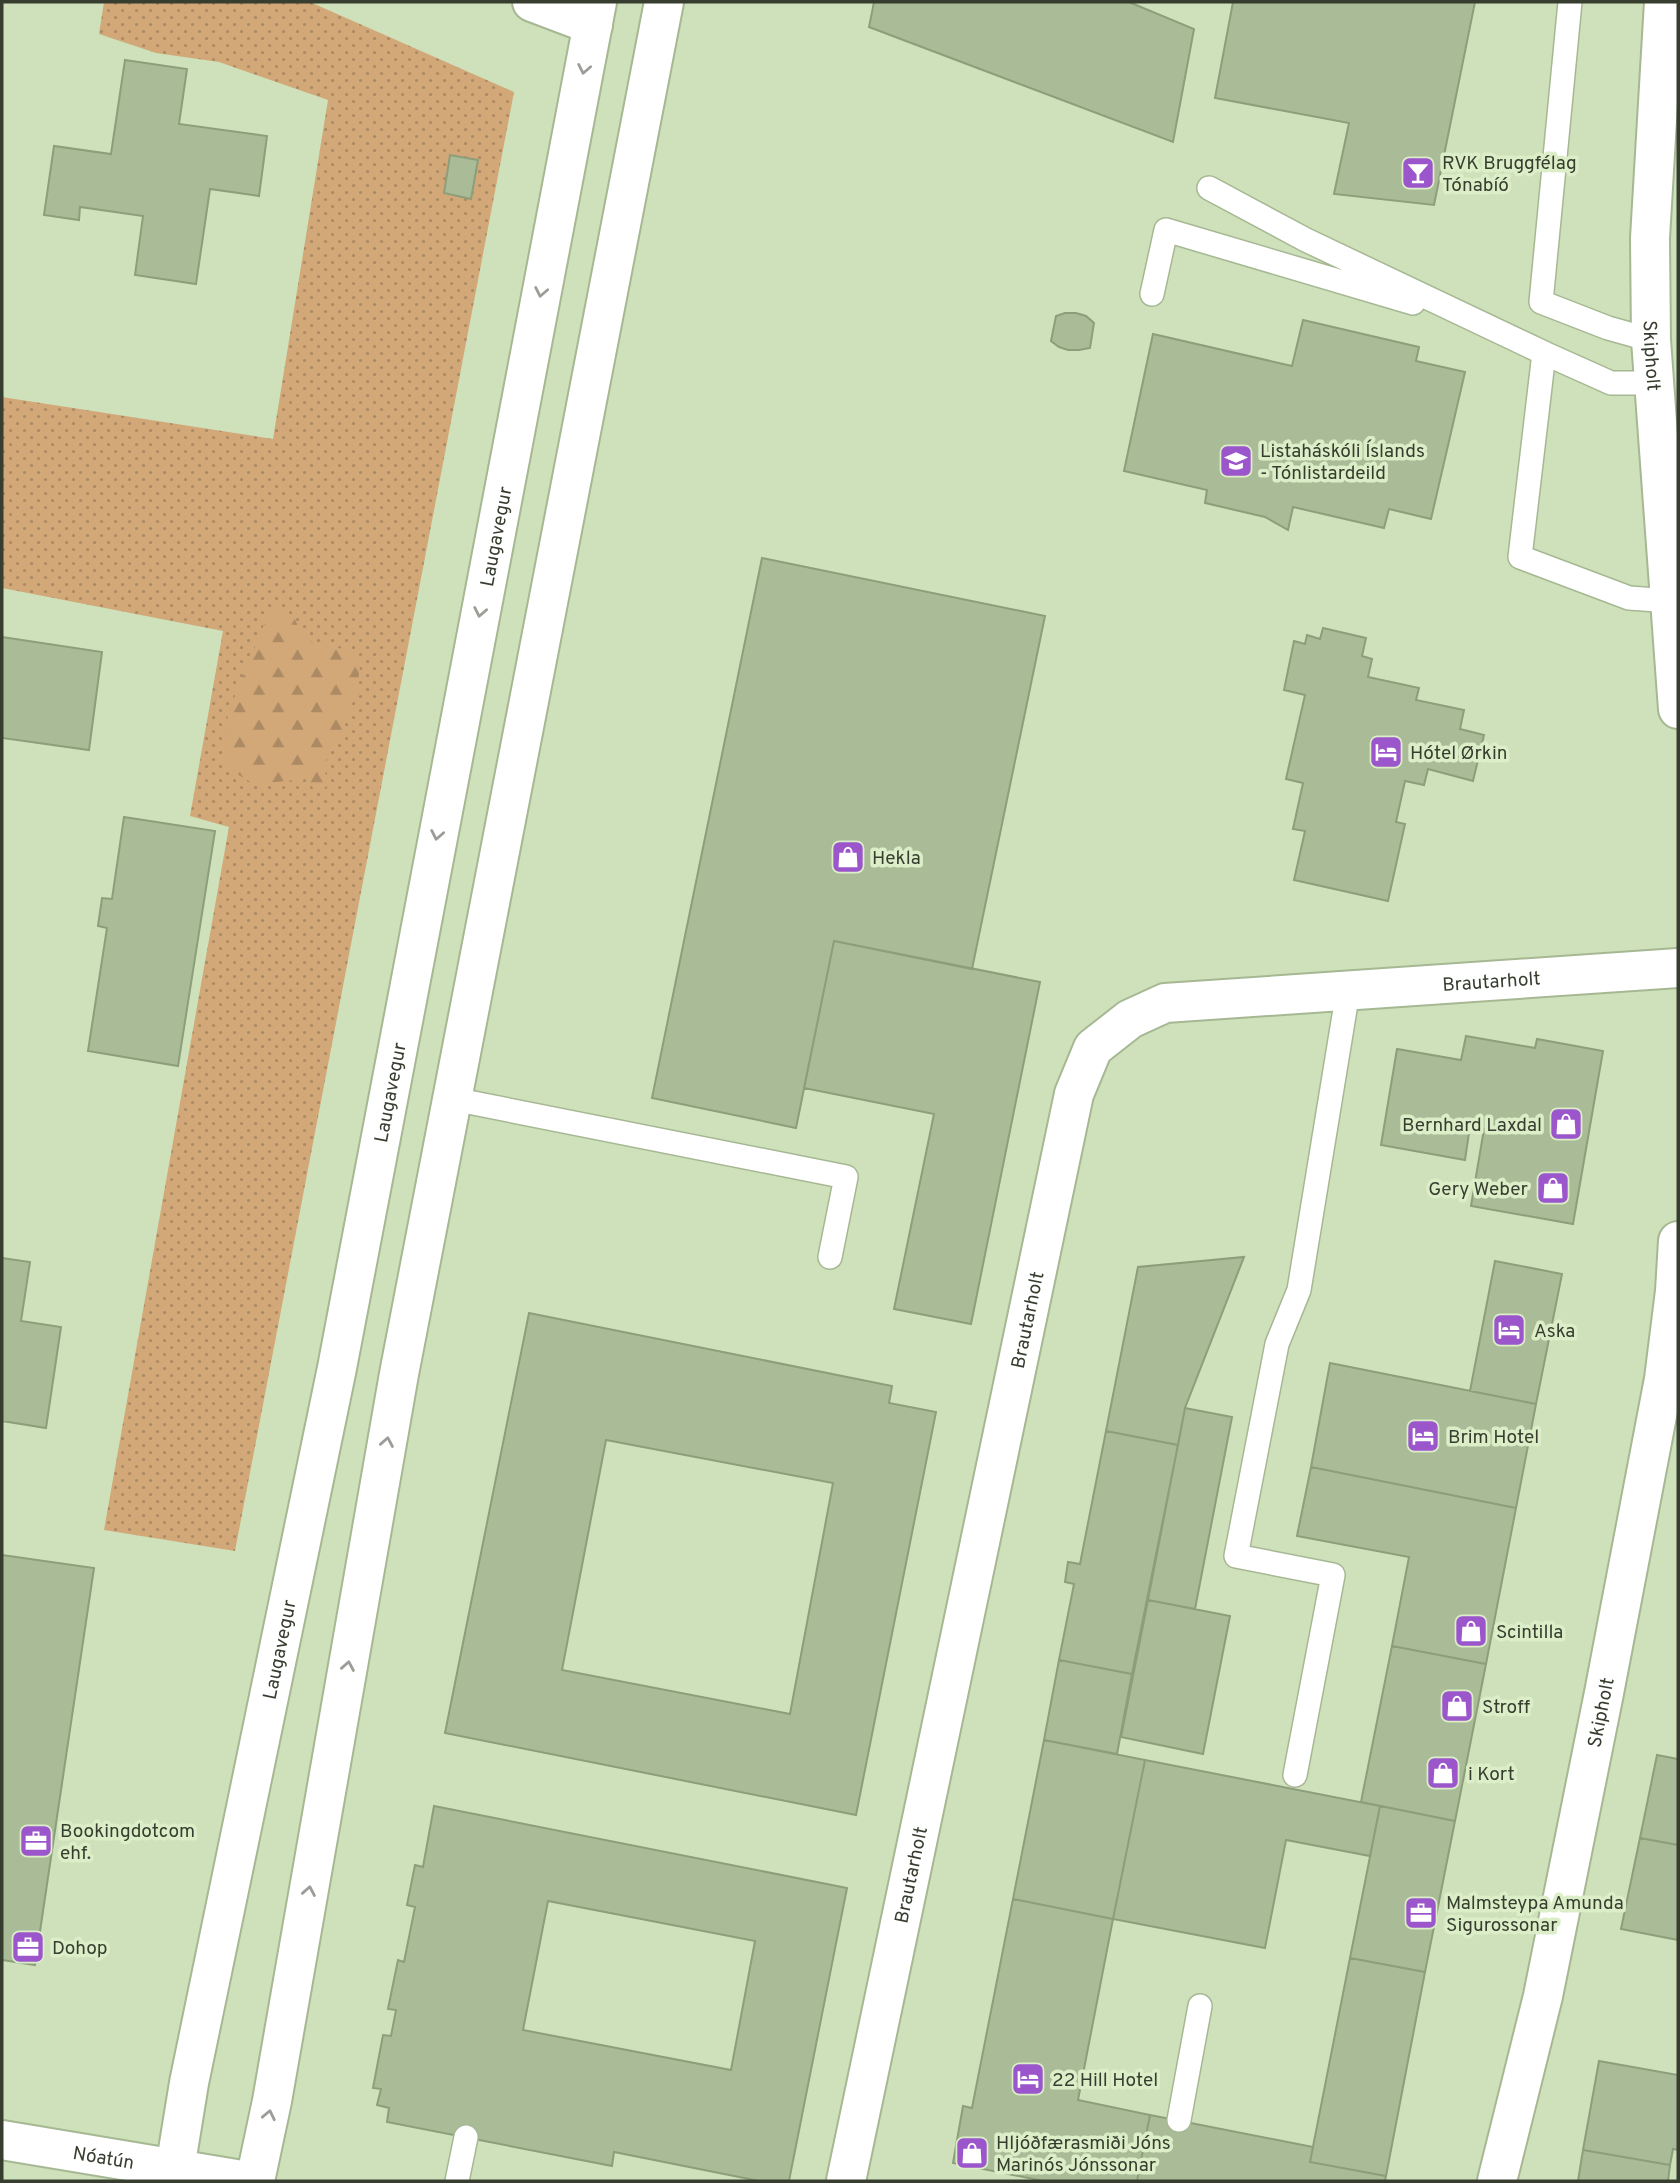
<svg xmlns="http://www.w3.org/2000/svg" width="1680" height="2183" viewBox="0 0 1680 2183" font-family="Overpass,sans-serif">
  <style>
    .grass { fill: url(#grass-dots) }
    .forest { fill: url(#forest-firs) }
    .building { fill: #a9bc97; stroke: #8c9e7a; stroke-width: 2; fill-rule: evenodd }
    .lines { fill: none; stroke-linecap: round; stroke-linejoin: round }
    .lane-casing { stroke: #a6b893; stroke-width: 26 }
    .street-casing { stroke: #a6b893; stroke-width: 42 }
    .secondary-casing { stroke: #a6b893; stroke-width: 42 }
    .lane { stroke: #fff; stroke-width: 23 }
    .street { stroke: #fff; stroke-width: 38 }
    .secondary { stroke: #fff; stroke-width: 38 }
    .oneway { stroke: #9b9e97 }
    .labels { text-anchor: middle; stroke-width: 7; stroke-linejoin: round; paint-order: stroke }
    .poi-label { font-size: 19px; fill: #373e2f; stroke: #dbeec8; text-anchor: start }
    .street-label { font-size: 19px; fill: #373e2f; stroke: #dbeec8 }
  </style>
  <defs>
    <pattern id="grass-dots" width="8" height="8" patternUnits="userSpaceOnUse" patternTransform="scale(1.75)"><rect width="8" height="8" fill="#d3a878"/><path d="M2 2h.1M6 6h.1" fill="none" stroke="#ac8a63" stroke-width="1.8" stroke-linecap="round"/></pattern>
    <pattern id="forest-firs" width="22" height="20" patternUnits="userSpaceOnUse" patternTransform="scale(1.75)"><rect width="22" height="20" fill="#d3a878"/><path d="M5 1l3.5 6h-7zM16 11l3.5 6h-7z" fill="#ac8a63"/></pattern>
  </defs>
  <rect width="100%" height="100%" fill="#cee1bb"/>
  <path class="grass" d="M 104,2 L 310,2 L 514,92 L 235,1551 L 104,1530 L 229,827 L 190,816 L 223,631 L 2,588 L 2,397 L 273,439 L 328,100 L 219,62 L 156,53 L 99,34 Z"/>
  <path class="forest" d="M 280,608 L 293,616 L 304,637 L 317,645 L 350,650 L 361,658 L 357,690 L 343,729 L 329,751 L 324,767 L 328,784 L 323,790 L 314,789 L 306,779 L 254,784 L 230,770 L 224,753 L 228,713 L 268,615 Z"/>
  <path class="building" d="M 874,2 L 1129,2 L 1194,29 L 1173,142 L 869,27 Z
    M 1233,2 L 1475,2 L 1434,205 L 1334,194 L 1349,123 L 1215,98 Z
    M 125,60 L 187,69 L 179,124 L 267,136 L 259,196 L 210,189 L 196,284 L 135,275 L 143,216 L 80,207 L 79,220 L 44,215 L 54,146 L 111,154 Z
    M 450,155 L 478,160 L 471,199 L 444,193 Z
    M 1065,313 L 1076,313 L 1086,316 L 1094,323 L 1090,348 L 1079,350 L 1068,350 L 1059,347 L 1051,341 L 1056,316 Z
    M 1303,320 L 1419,347 L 1416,361 L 1465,372 L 1431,519 L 1389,509 L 1384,528 L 1293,507 L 1288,530 L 1265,517 L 1205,503 L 1207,490 L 1124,471 L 1153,334 L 1292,366 Z
    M 762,558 L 1045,616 L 972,969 L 834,941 L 796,1128 L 652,1098 Z
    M 1323,628 L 1366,638 L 1362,656 L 1372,659 L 1368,677 L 1419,688 L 1416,700 L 1464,710 L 1460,729 L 1484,735 L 1473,781 L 1428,769 L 1424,785 L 1405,781 L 1396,822 L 1405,824 L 1388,901 L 1294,880 L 1305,831 L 1293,829 L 1303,783 L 1286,779 L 1305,695 L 1284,690 L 1294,641 L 1305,644 L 1307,635 L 1320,639 Z
    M 2,637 L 102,652 L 89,750 L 2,738 Z
    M 124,817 L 215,831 L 178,1066 L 88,1051 L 107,928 L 98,926 L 102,898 L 112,899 Z
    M 834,941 L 1040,982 L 971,1324 L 894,1309 L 934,1114 L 804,1088 Z
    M 1466,1036 L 1535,1048 L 1537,1039 L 1603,1051 L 1573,1224 L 1471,1206 L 1484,1129 L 1470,1126 L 1465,1160 L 1381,1145 L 1397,1049 L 1461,1060 Z
    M 1244,1257 L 1185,1408 L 1178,1445 L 1106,1431 L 1138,1267 Z
    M 2,1258 L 30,1262 L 21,1321 L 61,1327 L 46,1428 L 2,1421 L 2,1426 Z
    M 1495,1261 L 1562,1274 L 1536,1404 L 1470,1391 Z
    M 529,1313 L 892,1386 L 889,1403 L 936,1412 L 856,1815 L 445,1733 ZM 606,1440 L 833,1483 L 790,1714 L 562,1670 Z
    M 1330,1363 L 1536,1404 L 1516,1508 L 1311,1467 Z
    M 1185,1408 L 1232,1417 L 1195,1609 L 1148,1600 Z
    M 1106,1431 L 1178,1445 L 1132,1674 L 1059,1660 L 1074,1584 L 1065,1582 L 1068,1562 L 1080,1564 Z
    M 1311,1467 L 1516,1508 L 1486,1664 L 1392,1646 L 1409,1557 L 1297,1536 Z
    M 2,1555 L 94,1568 L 35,1965 L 2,1960 Z
    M 1148,1600 L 1230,1616 L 1203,1754 L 1121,1737 Z
    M 1392,1646 L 1486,1664 L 1455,1821 L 1361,1802 Z
    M 1059,1660 L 1132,1674 L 1117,1754 L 1044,1740 Z
    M 1044,1740 L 1145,1760 L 1113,1919 L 1013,1899 Z
    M 1657,1755 L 1678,1759 L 1678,1845 L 1640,1838 Z
    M 1145,1760 L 1380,1806 L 1370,1856 L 1286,1840 L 1265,1948 L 1113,1919 Z
    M 434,1806 L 847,1888 L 789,2181 L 759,2181 L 614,2152 L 612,2166 L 387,2122 L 389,2108 L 377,2105 L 381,2089 L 373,2088 L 383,2035 L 391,2036 L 396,2010 L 388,2009 L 398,1960 L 404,1962 L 415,1907 L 407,1905 L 415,1865 L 423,1867 ZM 548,1901 L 755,1941 L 731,2070 L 523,2030 Z
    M 1380,1806 L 1455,1821 L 1425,1972 L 1350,1958 Z
    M 1640,1838 L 1678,1845 L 1678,1940 L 1621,1929 Z
    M 1013,1899 L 1113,1919 L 1078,2100 L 1150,2115 L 1137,2181 L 1043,2181 L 953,2163 L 963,2106 L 972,2108 Z
    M 1350,1958 L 1425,1972 L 1386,2176 L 1310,2162 Z
    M 1599,2061 L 1678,2075 L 1678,2150 L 1673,2149 L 1670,2165 L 1583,2150 Z
    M 1150,2115 L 1313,2147 L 1310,2162 L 1386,2176 L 1385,2181 L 1137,2181 Z
    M 1583,2150 L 1670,2165 L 1668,2181 L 1578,2181 Z"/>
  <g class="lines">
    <defs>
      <path id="lane" d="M 1570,2 L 1541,302 L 1608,328 L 1651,340
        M 1209,188 L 1306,240 L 1544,353 L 1611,383 L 1653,383
        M 1152,294 L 1166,230 L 1413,303
        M 1544,353 L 1520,557 L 1629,598 L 1671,601
        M 453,1099 L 846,1177 L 830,1257
        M 1295,1775 L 1333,1575 L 1236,1556 L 1277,1344 L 1299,1290 L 1348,991
        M 1179,2120 L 1200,2006
        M 457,2181 L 466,2137"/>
      <g id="street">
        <path d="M 532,2 L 593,25"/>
        <path id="s1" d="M 846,2181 L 1074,1094 L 1093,1048 L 1130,1019 L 1165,1003 L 1678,968"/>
      </g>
      <g id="secondary">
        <path id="s2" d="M 1664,2 L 1650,238 L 1651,340 L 1678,709"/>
        <path id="s3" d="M 2,2140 L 248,2181"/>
        <path id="s4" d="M 173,2181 L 189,2083 L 337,1368 L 597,2"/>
        <path d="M 255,2181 L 272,2101 L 399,1374 L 664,2"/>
        <path id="s5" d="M 1497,2181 L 1543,1996 L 1604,1693 L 1664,1379 L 1675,1291 L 1678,1241"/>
      </g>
    </defs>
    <use href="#lane" class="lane-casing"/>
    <use href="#street" class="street-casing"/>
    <use href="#secondary" class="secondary-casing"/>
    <use href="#lane" class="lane"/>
    <use href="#street" class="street"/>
    <use href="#secondary" class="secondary"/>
  </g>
  <defs><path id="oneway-chevron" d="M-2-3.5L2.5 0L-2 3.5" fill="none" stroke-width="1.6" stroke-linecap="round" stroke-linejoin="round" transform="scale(1.75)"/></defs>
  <g class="oneway">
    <use href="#oneway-chevron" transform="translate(584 69) rotate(101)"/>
    <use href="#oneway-chevron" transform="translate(541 292) rotate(101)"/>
    <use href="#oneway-chevron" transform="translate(480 612) rotate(101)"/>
    <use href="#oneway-chevron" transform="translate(437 835) rotate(101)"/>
    <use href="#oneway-chevron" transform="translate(387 1442) rotate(-80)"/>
    <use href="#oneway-chevron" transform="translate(348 1666) rotate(-80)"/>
    <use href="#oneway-chevron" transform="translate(309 1891) rotate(-80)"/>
    <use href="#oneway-chevron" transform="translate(269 2115) rotate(-78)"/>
  </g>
  <defs>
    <symbol id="bar-square" viewBox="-11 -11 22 22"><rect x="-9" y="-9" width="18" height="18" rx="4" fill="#9c56cb" stroke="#dbeec8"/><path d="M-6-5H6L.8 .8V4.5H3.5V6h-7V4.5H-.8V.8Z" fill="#fff"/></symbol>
    <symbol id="university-square" viewBox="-11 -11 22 22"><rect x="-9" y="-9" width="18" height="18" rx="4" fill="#9c56cb" stroke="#dbeec8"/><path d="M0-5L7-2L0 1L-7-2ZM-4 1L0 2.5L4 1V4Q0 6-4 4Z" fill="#fff"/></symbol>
    <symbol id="hotel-square" viewBox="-11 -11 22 22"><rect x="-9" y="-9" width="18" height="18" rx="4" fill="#9c56cb" stroke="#dbeec8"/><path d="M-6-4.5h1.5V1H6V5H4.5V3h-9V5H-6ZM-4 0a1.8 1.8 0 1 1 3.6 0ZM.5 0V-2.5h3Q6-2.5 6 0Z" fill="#fff"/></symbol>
    <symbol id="shop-square" viewBox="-11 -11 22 22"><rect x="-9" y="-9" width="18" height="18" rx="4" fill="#9c56cb" stroke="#dbeec8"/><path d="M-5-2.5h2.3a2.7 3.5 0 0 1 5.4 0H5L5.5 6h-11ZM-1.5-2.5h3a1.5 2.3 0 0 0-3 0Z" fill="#fff"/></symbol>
    <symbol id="office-square" viewBox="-11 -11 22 22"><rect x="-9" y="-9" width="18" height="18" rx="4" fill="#9c56cb" stroke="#dbeec8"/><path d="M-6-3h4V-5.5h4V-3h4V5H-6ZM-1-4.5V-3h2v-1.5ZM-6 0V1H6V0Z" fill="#fff"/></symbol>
  </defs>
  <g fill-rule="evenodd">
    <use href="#bar-square" x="1399" y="154" width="38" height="38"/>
    <use href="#university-square" x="1217" y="442" width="38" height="38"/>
    <use href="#hotel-square" x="1367" y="733" width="38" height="38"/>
    <use href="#shop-square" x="829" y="838" width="38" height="38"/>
    <use href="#shop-square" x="1547" y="1105" width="38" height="38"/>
    <use href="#shop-square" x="1534" y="1169" width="38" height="38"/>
    <use href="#hotel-square" x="1490" y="1311" width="38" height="38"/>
    <use href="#hotel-square" x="1404" y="1417" width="38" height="38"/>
    <use href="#shop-square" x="1452" y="1612" width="38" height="38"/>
    <use href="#shop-square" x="1438" y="1687" width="38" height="38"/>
    <use href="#shop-square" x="1424" y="1754" width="38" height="38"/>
    <use href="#office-square" x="17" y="1822" width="38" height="38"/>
    <use href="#office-square" x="1402" y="1894" width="38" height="38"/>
    <use href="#office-square" x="9" y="1928" width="38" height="38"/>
    <use href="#hotel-square" x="1009" y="2060" width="38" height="38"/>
    <use href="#shop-square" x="953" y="2134" width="38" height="38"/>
  </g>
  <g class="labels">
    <g class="poi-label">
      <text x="1442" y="169">RVK Bruggfélag<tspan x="1442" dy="22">Tónabíó</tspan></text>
      <text x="1260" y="457">Listaháskóli Íslands<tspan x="1260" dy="22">- Tónlistardeild</tspan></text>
      <text x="1410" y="759">Hótel Ørkin</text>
      <text x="872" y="864">Hekla</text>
      <text x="1542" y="1131" text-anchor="end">Bernhard Laxdal</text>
      <text x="1528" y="1195" text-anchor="end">Gery Weber</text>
      <text x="1534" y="1337">Aska</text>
      <text x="1448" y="1443">Brim Hotel</text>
      <text x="1496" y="1638">Scintilla</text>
      <text x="1482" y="1713">Stroff</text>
      <text x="1468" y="1780">i Kort</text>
      <text x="60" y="1837">Bookingdotcom<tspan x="60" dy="22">ehf.</tspan></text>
      <text x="1446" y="1909">Malmsteypa Amunda<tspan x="1446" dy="22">Sigurossonar</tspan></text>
      <text x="52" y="1954">Dohop</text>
      <text x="1052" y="2086">22 Hill Hotel</text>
      <text x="996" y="2149">Hljóðfærasmiði Jóns<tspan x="996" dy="22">Marinós Jónssonar</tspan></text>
    </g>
    <g class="street-label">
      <text dy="7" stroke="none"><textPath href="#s2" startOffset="354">Skipholt</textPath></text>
      <text dy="7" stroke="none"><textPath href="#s4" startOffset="1676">Laugavegur</textPath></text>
      <text dy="7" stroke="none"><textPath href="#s1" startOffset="1573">Brautarholt</textPath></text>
      <text dy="7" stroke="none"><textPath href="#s4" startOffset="1110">Laugavegur</textPath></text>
      <text dy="7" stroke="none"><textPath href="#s1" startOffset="880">Brautarholt</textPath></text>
      <text dy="7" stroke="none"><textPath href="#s4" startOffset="542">Laugavegur</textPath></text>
      <text dy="7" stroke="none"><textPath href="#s5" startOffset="480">Skipholt</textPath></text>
      <text dy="7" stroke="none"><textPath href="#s1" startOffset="313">Brautarholt</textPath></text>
      <text dy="7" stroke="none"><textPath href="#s3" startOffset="103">Nóatún</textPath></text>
    </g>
  </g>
  <rect width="1680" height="2183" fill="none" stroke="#373e2f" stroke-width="7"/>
</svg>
